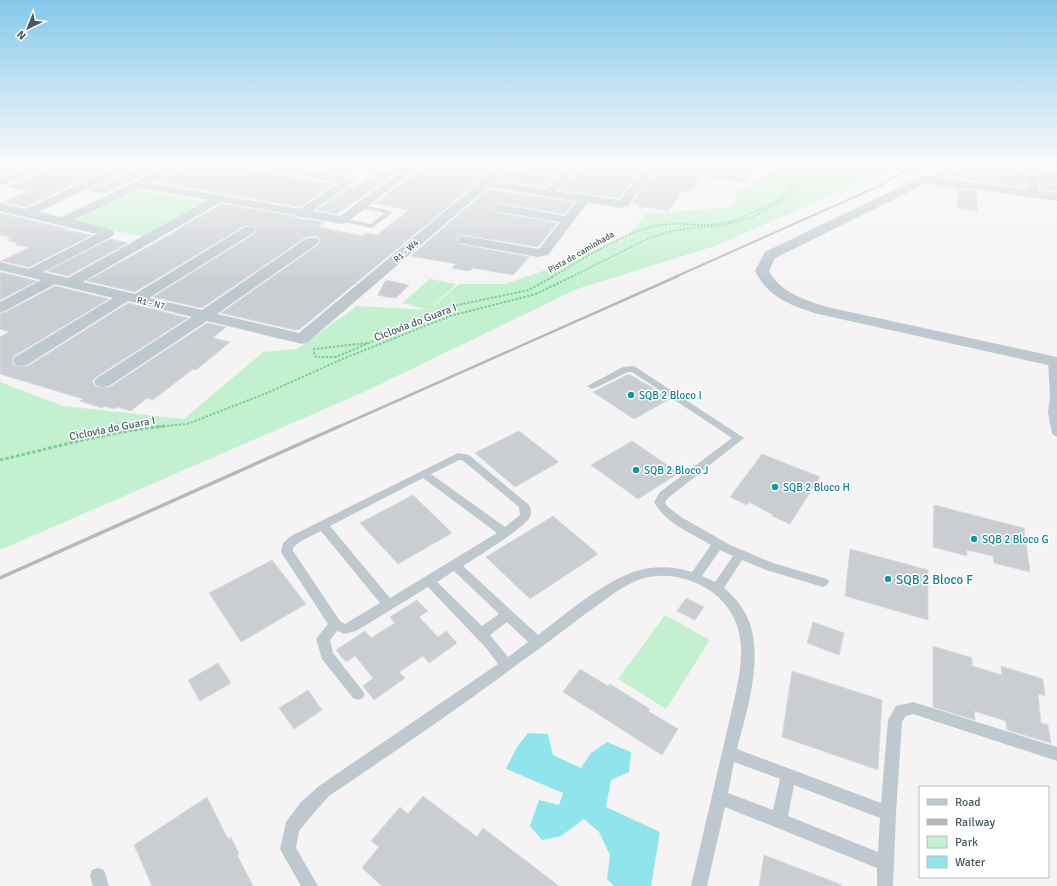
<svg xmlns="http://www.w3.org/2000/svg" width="1057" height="886" viewBox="0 0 1057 886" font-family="Signika,sans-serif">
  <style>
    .green { fill: #c3f1cf }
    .water { fill: #90e5ed }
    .building { fill: #caced2; stroke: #d7dade }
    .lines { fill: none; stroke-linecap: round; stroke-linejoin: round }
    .path-far2 { stroke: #7acf9b; stroke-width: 1.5; stroke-dasharray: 2 1.5; stroke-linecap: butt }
    .path-far1 { stroke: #7acf9b; stroke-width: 2; stroke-dasharray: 2.5 1.5; stroke-linecap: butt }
    .path { stroke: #7acf9b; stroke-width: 3; stroke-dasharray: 3.5 2; stroke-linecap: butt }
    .lane { fill: #bec9cf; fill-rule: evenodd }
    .street { fill: #bec9cf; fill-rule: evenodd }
    .rail-far2 { stroke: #b5b9bd; stroke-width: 2 }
    .rail-far1 { stroke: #b5b9bd; stroke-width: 2.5 }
    .rail { stroke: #b5b9bd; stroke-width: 3.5 }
    .path-bridge { stroke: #7acf9b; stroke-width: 1.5; stroke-dasharray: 2 1.5; stroke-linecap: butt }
    .culture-dot { fill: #0f9aa8; stroke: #fff; stroke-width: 1.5 }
    .labels { text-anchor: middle; stroke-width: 3; stroke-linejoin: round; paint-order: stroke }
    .far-street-label { font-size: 9px; fill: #4a5961; stroke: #fff }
    .street-label { font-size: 11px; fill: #4a5961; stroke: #fff }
    .culture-label { font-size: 11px; fill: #0d838f; stroke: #fff; text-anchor: start }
    .near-culture-label { font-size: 13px; fill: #0d838f; stroke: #fff; text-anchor: start }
  </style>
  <rect width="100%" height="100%" fill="#f5f3f3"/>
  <path class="green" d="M 284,162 L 368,162 L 344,177 L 277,166 Z
    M 793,162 L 898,162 L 875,176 L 715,246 L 577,289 L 366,391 L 0,550 L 0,382 L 63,406 L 184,419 L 263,352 L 297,349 L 357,306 L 429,310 L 459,284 L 504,284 L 567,263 L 629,234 L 646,214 L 731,207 L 738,190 Z
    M 137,189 L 207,202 L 146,237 L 72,222 Z
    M 430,279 L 456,284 L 429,310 L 402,303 Z
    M 665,615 L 710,640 L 666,709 L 618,679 Z"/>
  <path class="water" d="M 528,733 L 548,734 L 553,755 L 581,768 L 591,753 L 607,742 L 631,752 L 629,772 L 611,780 L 606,807 L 660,832 L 651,886 L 614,886 L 607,879 L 610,855 L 599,832 L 584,819 L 561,836 L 542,840 L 530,826 L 539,800 L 559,805 L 563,793 L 506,769 L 517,747 Z"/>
  <path class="building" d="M 0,162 L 37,162 L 3,176 L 0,175 Z
    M 57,162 L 121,162 L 26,207 L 3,202 L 29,191 L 8,187 L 20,182 L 16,181 L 56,165 Z
    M 140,162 L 171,162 L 104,193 L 86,191 L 139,165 Z
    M 190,162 L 217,162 L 230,164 L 334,184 L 300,207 L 155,182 Z
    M 429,162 L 454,162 L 494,169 L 300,329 L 295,330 L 221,313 L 318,245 L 320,240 L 317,236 L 306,237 L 202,308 L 153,297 L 254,234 L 256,231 L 254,226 L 244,226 L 135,292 L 87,281 L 180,229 L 178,229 L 222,204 L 294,216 L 299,219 L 303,219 L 325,222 L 318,227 L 363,236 L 366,233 L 377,235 L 409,210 L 375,203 Z
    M 534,162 L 572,162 L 545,187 L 497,180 L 509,170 L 517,171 L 522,167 L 528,168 Z
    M 586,162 L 660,162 L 707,168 L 690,192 L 683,191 L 668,211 L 637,206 L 639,204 L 632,203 L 656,170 L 654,166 L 645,166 L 619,198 L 560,190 Z
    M 708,162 L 758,162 L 745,183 L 707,177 Z
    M 961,162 L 1005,162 L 1022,165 L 1022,167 L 1025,168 L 1025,187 L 944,177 Z
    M 1039,170 L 1057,172 L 1057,191 L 1040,190 Z
    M 378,172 L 394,174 L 337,214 L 316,210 L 350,187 L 354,188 Z
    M 935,186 L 977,191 L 977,211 L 957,207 L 958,190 L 933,187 Z
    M 488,189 L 574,202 L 564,214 L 499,203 L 494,204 L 492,209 L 495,212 L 557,223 L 538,247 L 464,235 L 458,237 L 457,240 L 459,244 L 529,257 L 513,275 L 473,268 L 469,271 L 452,268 L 456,264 L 411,256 Z
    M 0,213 L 67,229 L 65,230 L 92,235 L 29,267 L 1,261 L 30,247 L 15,245 L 18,243 L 6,240 L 12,238 L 0,235 Z
    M 110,239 L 128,243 L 68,276 L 47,271 Z
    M 0,272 L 37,281 L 0,300 Z
    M 386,280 L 409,285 L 397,297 L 391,298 L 378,295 Z
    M 55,286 L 109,299 L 14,356 L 12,362 L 15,366 L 28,366 L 128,303 L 188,318 L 96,377 L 92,382 L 97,387 L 110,387 L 207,323 L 226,327 L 213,338 L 230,342 L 196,370 L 193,369 L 153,400 L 147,398 L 131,411 L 117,407 L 114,409 L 104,406 L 102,408 L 80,401 L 83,399 L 0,374 L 0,337 L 9,332 L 0,329 L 0,313 L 6,312 Z
    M 629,374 L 661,393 L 670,399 L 634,419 L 593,392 Z
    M 519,431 L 559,462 L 515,487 L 475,453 Z
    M 632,441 L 679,473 L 638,499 L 591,465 Z
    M 762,454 L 820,477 L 790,524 L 772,516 L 773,515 L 749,502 L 747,505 L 730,497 Z
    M 413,495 L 452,533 L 398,564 L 360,523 Z
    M 934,505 L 1024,528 L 1030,572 L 994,563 L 993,556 L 967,550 L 967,556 L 933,547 Z
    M 553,516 L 598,554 L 530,599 L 486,557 Z
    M 850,549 L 928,570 L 928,620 L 845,596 Z
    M 272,560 L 306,604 L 241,642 L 209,593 Z
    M 686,598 L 704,607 L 695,620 L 677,611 Z
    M 417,600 L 428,611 L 419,617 L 438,637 L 446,631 L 457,643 L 429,663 L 423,656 L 399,672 L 405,678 L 374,700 L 363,686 L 373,678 L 355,656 L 346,662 L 336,650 L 365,631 L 371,638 L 395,623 L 390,617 Z
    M 813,622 L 844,633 L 839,655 L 807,643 Z
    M 933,646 L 972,658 L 972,666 L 1002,675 L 1001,666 L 1043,679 L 1045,696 L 1038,694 L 1041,723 L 1048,725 L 1051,743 L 1007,730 L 1006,721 L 974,711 L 975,720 L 933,707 Z
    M 218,663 L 231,683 L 200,701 L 188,680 Z
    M 580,669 L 608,686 L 610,684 L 650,709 L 648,711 L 678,729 L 662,755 L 563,692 Z
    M 792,671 L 882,700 L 878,770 L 782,737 Z
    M 308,690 L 322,710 L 294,729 L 279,708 Z
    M 423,796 L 477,837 L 483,828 L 559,886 L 382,886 L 362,868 L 379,847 L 371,841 L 400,807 L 408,814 Z
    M 207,797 L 228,839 L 231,837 L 239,854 L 237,855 L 253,886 L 152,886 L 134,845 Z
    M 764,855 L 842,885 L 841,886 L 759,886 Z"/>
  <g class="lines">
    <path class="path-far2" d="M 720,162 L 758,168 L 802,165 L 817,166
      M 874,162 L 878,163
      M 552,277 C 584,259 612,239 647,228 C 671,220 696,227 719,224 C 738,221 754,212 770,204 C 783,197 791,195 793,179 L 817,166 L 828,166 L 837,162
      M 571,277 L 645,240 L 667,232 L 697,227 L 721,226 L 751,218 L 794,194 L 802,180 L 843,162"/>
    <path class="path-far1" d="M 367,343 L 314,349 L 314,354 L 316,357 L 336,357 L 458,305 L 529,290 L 554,276
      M 155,427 L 187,424 L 267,393 L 340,360 L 450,316 L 536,294 L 573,276"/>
    <path class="path" d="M 0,460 C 55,447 109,432 165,426"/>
    <path class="lane" d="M 948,162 L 954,162 C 949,170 942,181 932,180 L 932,178 L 943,170 Z
      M 360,205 L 388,210 L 392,213 L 372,228 L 340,221 L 340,219 L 342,218 L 371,224 L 385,213 L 358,208 L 358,206 Z
      M 1052,358 L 1056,361 L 1057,368 L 1057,437 L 1052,434 L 1048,412 L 1050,397 L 1048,361 Z
      M 634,366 L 744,438 L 668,498 L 665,502 L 667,506 L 681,517 L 730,545 L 773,563 L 827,579 L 829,582 L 827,585 L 823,587 L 766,570 L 742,560 L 724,588 C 732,595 739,602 744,611 C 767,649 747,710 737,749 L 881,803 L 888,720 L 896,706 L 913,702 L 1057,747 L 1057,761 L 913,714 L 906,716 L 902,722 L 896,813 L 893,886 L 877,886 L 877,868 L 725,807 L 707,886 L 691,886 L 736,692 C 740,672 744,649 738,629 C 728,590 679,567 641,579 C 627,584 614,593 602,602 C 575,621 549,642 522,661 C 459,708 394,752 329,796 L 313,814 L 299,831 L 296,848 L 318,886 L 301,886 L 280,849 L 286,822 L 301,802 L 319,786 L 498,664 L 487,649 L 428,587 L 356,631 L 345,634 L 337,631 L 330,640 L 333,653 L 365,694 L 363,698 L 358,700 L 353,698 L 322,659 L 316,639 L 328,624 L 281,552 L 283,543 L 291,536 L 458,453 L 469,455 L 529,505 C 531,509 532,513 530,517 C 526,527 475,558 463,566 L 538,635 C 566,614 609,576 644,569 C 660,566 676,567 692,572 L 711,545 C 691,533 665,523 654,502 L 660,492 L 732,438 L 632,372 L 628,372 L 595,388 L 592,389 L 587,386 L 623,367 ZM 459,460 L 462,460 L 519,507 L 520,515 L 505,527 L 431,474 ZM 423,478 L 497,533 L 390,598 L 330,526 ZM 321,531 L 380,603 L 345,624 L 340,621 L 293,551 L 293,548 L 299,542 ZM 720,550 L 733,556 L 715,582 L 702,576 ZM 454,571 L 499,614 L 482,626 L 437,582 ZM 507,622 L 528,642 L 508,657 L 490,635 ZM 734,762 L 780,779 L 773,810 L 728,793 ZM 794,785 L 880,818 L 878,852 L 788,816 Z
      M 98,868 L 104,870 L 109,886 L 93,886 L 90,876 L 92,870 Z"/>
    <path class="street" d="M 41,162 L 56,162 L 55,164 L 0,186 L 0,179 Z
      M 125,162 L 139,162 L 138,164 L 39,212 L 62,217 L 175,162 L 189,162 L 150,183 L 300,209 L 339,183 L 241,165 L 236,162 L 278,162 L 276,165 L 353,179 L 355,181 L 353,183 L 312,211 L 340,216 L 400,172 L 369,166 L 368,164 L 369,162 L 381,162 L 407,166 L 413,162 L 425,162 L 346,223 L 342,224 L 303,217 L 300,218 L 295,215 L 221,202 L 83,282 L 135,294 L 245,227 L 253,227 L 255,230 L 253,233 L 149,298 L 202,310 L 307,238 L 317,238 L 319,241 L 317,244 L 217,314 L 299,333 L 497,168 L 477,164 L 476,162 L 515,162 L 494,181 L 546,189 L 574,162 L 585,162 L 557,191 L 620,200 L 646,167 L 654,167 L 655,169 L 628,206 L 621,208 L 588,202 L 548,255 L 538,257 L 464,244 L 459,243 L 458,240 L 459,237 L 464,236 L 539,249 L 560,222 L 495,211 L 493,208 L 495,205 L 499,204 L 565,216 L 577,201 L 488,187 L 308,342 L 302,344 L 207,321 L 109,386 L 103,387 L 97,386 L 94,382 L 97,378 L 192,317 L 128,301 L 27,365 L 21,366 L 15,365 L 13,361 L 15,357 L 113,298 L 55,284 L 5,311 L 0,312 L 0,302 L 41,280 L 0,270 L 0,262 L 29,269 L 97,234 L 0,211 L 0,203 L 26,209 ZM 140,188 L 208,200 L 68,278 L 43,272 L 113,236 L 114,233 L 113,230 L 74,220 Z
      M 1041,162 L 1057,163 L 1057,169 L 1037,168 L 1039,191 L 1057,193 L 1057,201 L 927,183 L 775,258 L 769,271 C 781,293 805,300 827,307 L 1057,357 L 1057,367 L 818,314 C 790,305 769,298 755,271 L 765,252 L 921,177 L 925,176 L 1026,189 L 1027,165 L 1031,162 Z"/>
    <path class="rail-far2" d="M 675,277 L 879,186 L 920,162"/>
    <path class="rail-far1" d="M 338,427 L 678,276"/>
    <path class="rail" d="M 0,578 L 340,426"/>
    <path class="path-bridge" d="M 878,163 L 923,175"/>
  </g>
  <linearGradient id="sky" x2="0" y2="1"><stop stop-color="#85c8ea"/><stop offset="0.57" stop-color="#fafafa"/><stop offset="1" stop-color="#fafafa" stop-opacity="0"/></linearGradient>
  <rect width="1057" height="286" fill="url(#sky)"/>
  <g class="culture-dot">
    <circle cx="631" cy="395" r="4"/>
    <circle cx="636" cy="470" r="4"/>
    <circle cx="775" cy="487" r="4"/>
    <circle cx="974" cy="539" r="4"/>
    <circle cx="888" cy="579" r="4"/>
  </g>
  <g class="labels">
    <g class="far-street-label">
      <text transform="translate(406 251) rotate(-41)" y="3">R1 - W4</text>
      <text transform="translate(581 252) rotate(-30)" y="3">Pista de caminhada</text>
      <text transform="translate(151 303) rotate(13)" y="3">R1 - N7</text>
    </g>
    <g class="street-label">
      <text transform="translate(415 322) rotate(-21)" y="4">Ciclovia do Guara I</text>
      <text transform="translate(112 428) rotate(-11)" y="4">Ciclovia do Guara I</text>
    </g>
    <g class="culture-label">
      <text x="639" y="399">SQB 2 Bloco I</text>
      <text x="644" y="474">SQB 2 Bloco J</text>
      <text x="783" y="491">SQB 2 Bloco H</text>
      <text x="982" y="543">SQB 2 Bloco G</text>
    </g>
    <g class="near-culture-label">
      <text x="896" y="584">SQB 2 Bloco F</text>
    </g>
  </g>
  <rect x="919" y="786" width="130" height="92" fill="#ffffff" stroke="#b7bdc0"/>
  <rect x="927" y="799" width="20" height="6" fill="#bec9cf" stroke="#b7bdc0"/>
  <text x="955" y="806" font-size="12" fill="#4a5961">Road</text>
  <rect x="927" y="819" width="20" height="6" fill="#b5b9bd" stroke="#b7bdc0"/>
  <text x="955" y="826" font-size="12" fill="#4a5961">Railway</text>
  <rect x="927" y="836" width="20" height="12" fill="#c3f1cf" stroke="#b7bdc0"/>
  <text x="955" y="846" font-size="12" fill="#4a5961">Park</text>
  <rect x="927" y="856" width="20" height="12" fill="#90e5ed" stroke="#b7bdc0"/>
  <text x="955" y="866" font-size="12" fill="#4a5961">Water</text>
  <g transform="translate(28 28) rotate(223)" stroke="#ffffff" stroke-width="3" paint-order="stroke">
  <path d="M0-3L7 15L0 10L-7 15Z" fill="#4a5961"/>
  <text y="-6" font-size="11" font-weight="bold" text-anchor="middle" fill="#4a5961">N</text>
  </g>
</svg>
